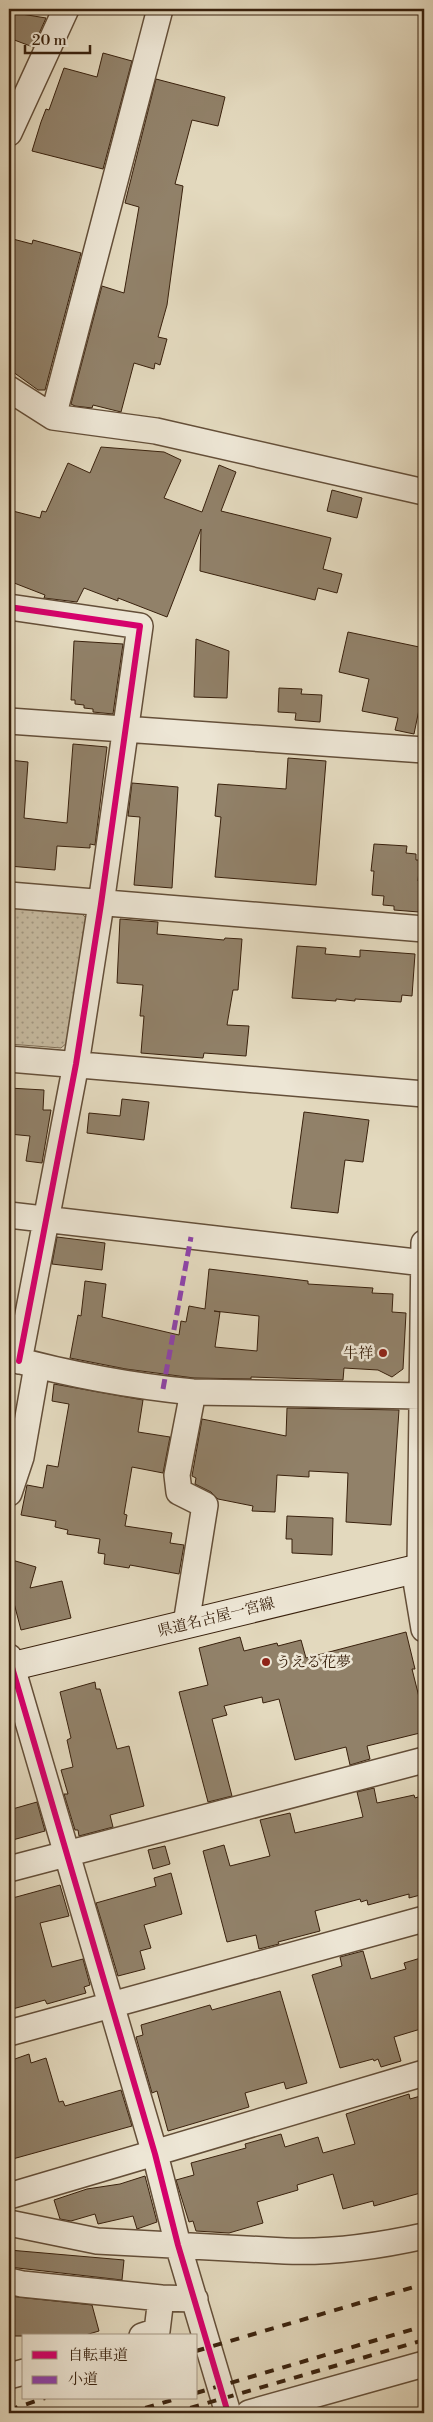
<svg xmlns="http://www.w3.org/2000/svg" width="433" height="2422" viewBox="0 0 433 2422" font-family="'Libre Bodoni','Noto Serif JP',serif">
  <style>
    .grass { fill: url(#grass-dots); stroke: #806e56 }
    .building { fill: #918169; stroke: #39210d; fill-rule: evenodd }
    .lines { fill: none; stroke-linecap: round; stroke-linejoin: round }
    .minor-casing { stroke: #644f39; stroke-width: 28 }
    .secondary-casing { stroke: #39210d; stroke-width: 30 }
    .minor { stroke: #ede6d5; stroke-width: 25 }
    .secondary { stroke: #ede6d5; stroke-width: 28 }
    .rail { stroke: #39210d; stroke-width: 4; stroke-dasharray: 9 9; stroke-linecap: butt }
    .quiet { stroke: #8e44ad; stroke-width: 5; stroke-dasharray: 10 5; stroke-linecap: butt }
    .cycleway-casing { stroke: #ede6d5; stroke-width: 9 }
    .cycleway { stroke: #d6006c; stroke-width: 6 }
    .poi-dot { fill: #8f2418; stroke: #ede6d5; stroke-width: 2 }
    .labels { text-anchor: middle; stroke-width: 5; stroke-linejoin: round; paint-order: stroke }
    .poi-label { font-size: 15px; fill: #39210d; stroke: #ede6d5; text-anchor: end }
    .street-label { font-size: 15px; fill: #39210d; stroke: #ede6d5 }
  </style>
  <defs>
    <pattern id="grass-dots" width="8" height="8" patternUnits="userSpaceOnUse" patternTransform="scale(1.25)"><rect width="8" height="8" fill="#c6baa0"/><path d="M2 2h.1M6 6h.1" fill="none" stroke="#a29781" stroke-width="1.8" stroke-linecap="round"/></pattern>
  </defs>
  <rect width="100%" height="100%" fill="#e3d9be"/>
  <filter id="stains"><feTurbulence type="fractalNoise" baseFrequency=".004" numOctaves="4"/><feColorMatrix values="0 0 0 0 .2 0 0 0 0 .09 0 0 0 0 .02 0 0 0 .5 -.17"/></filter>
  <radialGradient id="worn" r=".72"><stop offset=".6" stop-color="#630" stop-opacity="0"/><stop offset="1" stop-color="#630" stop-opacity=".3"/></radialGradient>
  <path class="grass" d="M 9,906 L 80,912 L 88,920 L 68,1042 L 61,1048 L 9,1044 Z"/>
  <path class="building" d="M 9,12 L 46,18 L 33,47 L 9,38 Z
    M 103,53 L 132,61 L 103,169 L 32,151 L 41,122 L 46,109 L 49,110 L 64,68 L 97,77 Z
    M 156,79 L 225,97 L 218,126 L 192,120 L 175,184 L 183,186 L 167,305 L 158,337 L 167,339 L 160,365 L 155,363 L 154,369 L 134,363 L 121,412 L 93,405 L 92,408 L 75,406 L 71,404 L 102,286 L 124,293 L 139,207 L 125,203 Z
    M 9,238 L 32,244 L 33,240 L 81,253 L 45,390 L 38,390 L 9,369 Z
    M 101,447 L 164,452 L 181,460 L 164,498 L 202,512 L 219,465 L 236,472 L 221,511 L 331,538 L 323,569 L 342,574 L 337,593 L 318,588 L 315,600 L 200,571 L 201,529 L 167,617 L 118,598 L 118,601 L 84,588 L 77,602 L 44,598 L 45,595 L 9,581 L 9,510 L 40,518 L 42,511 L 46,512 L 68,463 L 90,473 Z
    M 332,490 L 362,498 L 357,518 L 327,511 Z
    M 348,632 L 424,648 L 424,685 L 414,734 L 395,730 L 398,718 L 362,711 L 369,679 L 339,672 Z
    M 196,639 L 229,651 L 227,698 L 194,697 Z
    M 74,641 L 123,644 L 113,714 L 93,712 L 93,709 L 84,708 L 84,705 L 75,704 L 75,700 L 71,700 Z
    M 279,688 L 302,689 L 301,694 L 322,695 L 320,722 L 295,720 L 296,713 L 278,712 Z
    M 73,744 L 107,747 L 95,845 L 90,844 L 90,848 L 57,846 L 55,870 L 9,866 L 9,760 L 28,762 L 24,818 L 67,823 Z
    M 288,758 L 326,761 L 316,885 L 215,877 L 221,817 L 215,816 L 218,784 L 286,789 Z
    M 132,783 L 178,787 L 172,888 L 134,885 L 140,817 L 128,816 Z
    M 374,844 L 407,846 L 406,853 L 416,854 L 416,860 L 420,860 L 418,881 L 422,881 L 419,912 L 394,910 L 394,906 L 383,905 L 384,896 L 372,895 L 374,871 L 371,871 Z
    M 120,919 L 158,922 L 157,934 L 224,940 L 225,938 L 242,939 L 238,990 L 233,990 L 227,1025 L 249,1026 L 246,1056 L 204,1053 L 203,1058 L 141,1053 L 144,1016 L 140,1016 L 143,985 L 117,983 Z
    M 297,946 L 326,948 L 325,954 L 360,957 L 360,950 L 415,954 L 412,996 L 402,995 L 401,1002 L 355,999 L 355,1001 L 336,999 L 336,1001 L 292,998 Z
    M 9,1088 L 44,1090 L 43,1110 L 51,1110 L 42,1163 L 26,1161 L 30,1136 L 9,1134 Z
    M 122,1099 L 149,1102 L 144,1140 L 87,1133 L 89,1113 L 120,1116 Z
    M 304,1112 L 369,1120 L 363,1162 L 345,1160 L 338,1213 L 291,1208 Z
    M 57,1237 L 105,1243 L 102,1270 L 52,1264 Z
    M 209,1269 L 308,1281 L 308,1284 L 373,1288 L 372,1293 L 393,1294 L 392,1312 L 406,1313 L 403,1369 L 392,1377 L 378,1370 L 344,1368 L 343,1380 L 251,1377 L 251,1379 L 194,1378 L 126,1369 L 70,1358 L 78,1315 L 81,1316 L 85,1281 L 106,1284 L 102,1317 L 179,1335 L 181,1321 L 186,1322 L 189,1306 L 205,1309 ZM 214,1311 L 259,1316 L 257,1351 L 215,1347 L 220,1312 Z
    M 54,1384 L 143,1400 L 138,1432 L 170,1437 L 163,1473 L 132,1467 L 124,1514 L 127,1515 L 125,1526 L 172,1533 L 170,1543 L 184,1545 L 179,1574 L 130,1565 L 129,1568 L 104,1564 L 105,1554 L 98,1553 L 100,1539 L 67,1534 L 68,1530 L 55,1527 L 56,1521 L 21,1515 L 27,1485 L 43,1488 L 47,1465 L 58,1467 L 69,1404 L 52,1401 Z
    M 287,1408 L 399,1410 L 391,1525 L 346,1522 L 348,1473 L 309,1471 L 309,1477 L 277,1475 L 275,1512 L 252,1511 L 253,1506 L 218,1499 L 211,1492 L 195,1484 L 196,1478 L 192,1476 L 202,1419 L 286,1436 Z
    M 287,1516 L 333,1518 L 332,1555 L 292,1553 L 292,1539 L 286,1539 Z
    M 12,1560 L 36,1567 L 30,1588 L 62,1581 L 71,1618 L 21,1630 L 9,1584 Z
    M 406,1632 L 415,1669 L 412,1669 L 421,1705 L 419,1705 L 424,1732 L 367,1746 L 370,1759 L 350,1765 L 346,1747 L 295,1760 L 279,1699 L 263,1703 L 262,1697 L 224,1706 L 227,1715 L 212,1719 L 232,1796 L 208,1802 L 179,1692 L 208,1685 L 199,1648 L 240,1637 L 244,1651 L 277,1643 L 278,1646 L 301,1640 L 306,1658 Z
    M 95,1682 L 96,1689 L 100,1689 L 117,1749 L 129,1746 L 144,1806 L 110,1815 L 113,1827 L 79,1836 L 78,1830 L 75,1830 L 64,1794 L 68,1794 L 61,1770 L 73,1767 L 67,1740 L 71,1738 L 60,1692 Z
    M 374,1788 L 377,1803 L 414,1795 L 415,1798 L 424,1795 L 424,1894 L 409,1898 L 409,1894 L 368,1905 L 367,1900 L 361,1902 L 360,1899 L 315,1911 L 320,1931 L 278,1942 L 279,1944 L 259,1949 L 256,1935 L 227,1942 L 203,1851 L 224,1845 L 230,1866 L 270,1856 L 260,1820 L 290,1813 L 295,1833 L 363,1817 L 357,1792 Z
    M 37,1802 L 45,1831 L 9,1841 L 9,1810 Z
    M 165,1846 L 170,1864 L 153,1869 L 148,1850 Z
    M 171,1873 L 182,1914 L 144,1925 L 151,1948 L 140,1951 L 145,1969 L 118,1976 L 96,1903 L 156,1886 L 154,1878 Z
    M 60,1885 L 69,1916 L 40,1923 L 52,1967 L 83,1959 L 90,1985 L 84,1987 L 86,1993 L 47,2004 L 45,2000 L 9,2010 L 9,1899 Z
    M 363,1951 L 371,1979 L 406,1969 L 404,1963 L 424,1957 L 424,2028 L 394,2037 L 401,2061 L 381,2067 L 378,2059 L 374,2061 L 373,2059 L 340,2068 L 312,1975 L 342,1966 L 340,1957 Z
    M 280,1991 L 307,2083 L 286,2089 L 284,2082 L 245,2093 L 249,2107 L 168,2131 L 157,2091 L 152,2093 L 136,2037 L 143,2035 L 141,2025 L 210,2005 L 212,2010 Z
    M 29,2054 L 31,2063 L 46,2058 L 59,2102 L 63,2101 L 65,2106 L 121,2090 L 132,2126 L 9,2160 L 9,2070 L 14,2068 L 12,2060 Z
    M 409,2094 L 410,2099 L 424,2095 L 424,2192 L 374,2206 L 373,2201 L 343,2209 L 333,2174 L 297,2185 L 298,2190 L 257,2202 L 263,2223 L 229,2233 L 196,2231 L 193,2221 L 189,2222 L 176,2180 L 194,2175 L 191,2163 L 246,2148 L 245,2144 L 281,2134 L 285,2147 L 318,2137 L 323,2153 L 355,2144 L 346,2114 Z
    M 145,2176 L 157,2222 L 137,2229 L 133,2216 L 98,2224 L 95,2214 L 71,2221 L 60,2219 L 54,2200 L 87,2189 L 120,2184 Z
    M 9,2250 L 124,2260 L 122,2280 L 9,2267 Z
    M 9,2296 L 92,2305 L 99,2331 L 82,2336 L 9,2336 Z"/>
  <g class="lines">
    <defs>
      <path id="minor" d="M 9,133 L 66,9
        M 9,389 L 53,417 L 156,431 L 424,492
        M 53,417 L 160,9
        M 9,607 L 140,626 L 101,904 L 76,1064 L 19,1361
        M 9,721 L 424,750
        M 9,895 L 424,929
        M 9,1059 L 424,1094
        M 9,1215 L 424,1263
        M 9,1358 C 68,1374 132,1386 193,1392 L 421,1396
        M 9,1493 L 21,1457 L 37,1366
        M 420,1568 L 424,1243
        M 414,1569 L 424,1629
        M 186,1624 L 205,1505 L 179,1492 L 177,1475 L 193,1392
        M 9,1657 L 155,2154 L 178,2245 L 228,2413
        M 9,1869 L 424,1760
        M 9,2033 L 424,1919
        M 9,2196 L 424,2073
        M 9,2223 L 97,2241 L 285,2251 C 331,2253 379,2246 424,2236
        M 9,2281 L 22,2284 L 161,2298 L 195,2299
        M 142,2336 L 157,2331 L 161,2298
        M 9,2376 L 24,2372
        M 249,2413 L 424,2364"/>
      <path id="secondary" d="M 9,1667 L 424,1567"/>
    </defs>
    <use href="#minor" class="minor-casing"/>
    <use href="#secondary" class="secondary-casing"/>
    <use href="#minor" class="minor"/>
    <use href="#secondary" class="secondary"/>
    <path class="rail" d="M 196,2351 L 424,2284
      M 196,2393 L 424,2326
      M 9,2410 L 45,2398
      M 128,2413 L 179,2398
      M 173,2413 L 424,2340"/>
    <path class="quiet" d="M 163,1389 L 191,1237"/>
    <defs>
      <path id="cycleway" d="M 9,607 L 140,626 L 101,904 L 76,1064 L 19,1361
        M 9,1657 L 155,2154 L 178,2245 L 228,2413"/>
    </defs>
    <use href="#cycleway" class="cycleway-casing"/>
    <use href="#cycleway" class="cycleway"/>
  </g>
  <g class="poi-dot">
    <circle cx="383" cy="1353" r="5"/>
    <circle cx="266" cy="1662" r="5"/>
  </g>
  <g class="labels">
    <g class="poi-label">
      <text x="373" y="1358">牛祥</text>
      <text x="276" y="1667" text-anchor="start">うえる花夢</text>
    </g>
    <g class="street-label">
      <text transform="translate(216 1617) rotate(-14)" y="5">県道名古屋一宮線</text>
    </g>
  </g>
  <rect width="433" height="2422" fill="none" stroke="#e3d9be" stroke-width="30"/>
  <rect x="10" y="10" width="413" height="2402" fill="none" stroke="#39210d" stroke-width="2.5"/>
  <rect x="15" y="15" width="403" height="2392" fill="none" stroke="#39210d"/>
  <rect x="22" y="2334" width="175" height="65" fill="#ede6d5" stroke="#a59785"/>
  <rect x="32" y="2351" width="25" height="8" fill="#d6006c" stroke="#a59785"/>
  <text x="68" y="2360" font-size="15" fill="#39210d">自転車道</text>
  <rect x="32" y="2376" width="25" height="8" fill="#8e44ad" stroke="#a59785"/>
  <text x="68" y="2384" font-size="15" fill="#39210d">小道</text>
  <path d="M25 45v8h65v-8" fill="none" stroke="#39210d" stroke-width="2.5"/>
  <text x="32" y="45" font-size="15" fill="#39210d" stroke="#ede6d5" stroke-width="4" paint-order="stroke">20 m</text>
  <rect width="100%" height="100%" filter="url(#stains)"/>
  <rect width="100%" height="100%" fill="url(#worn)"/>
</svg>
